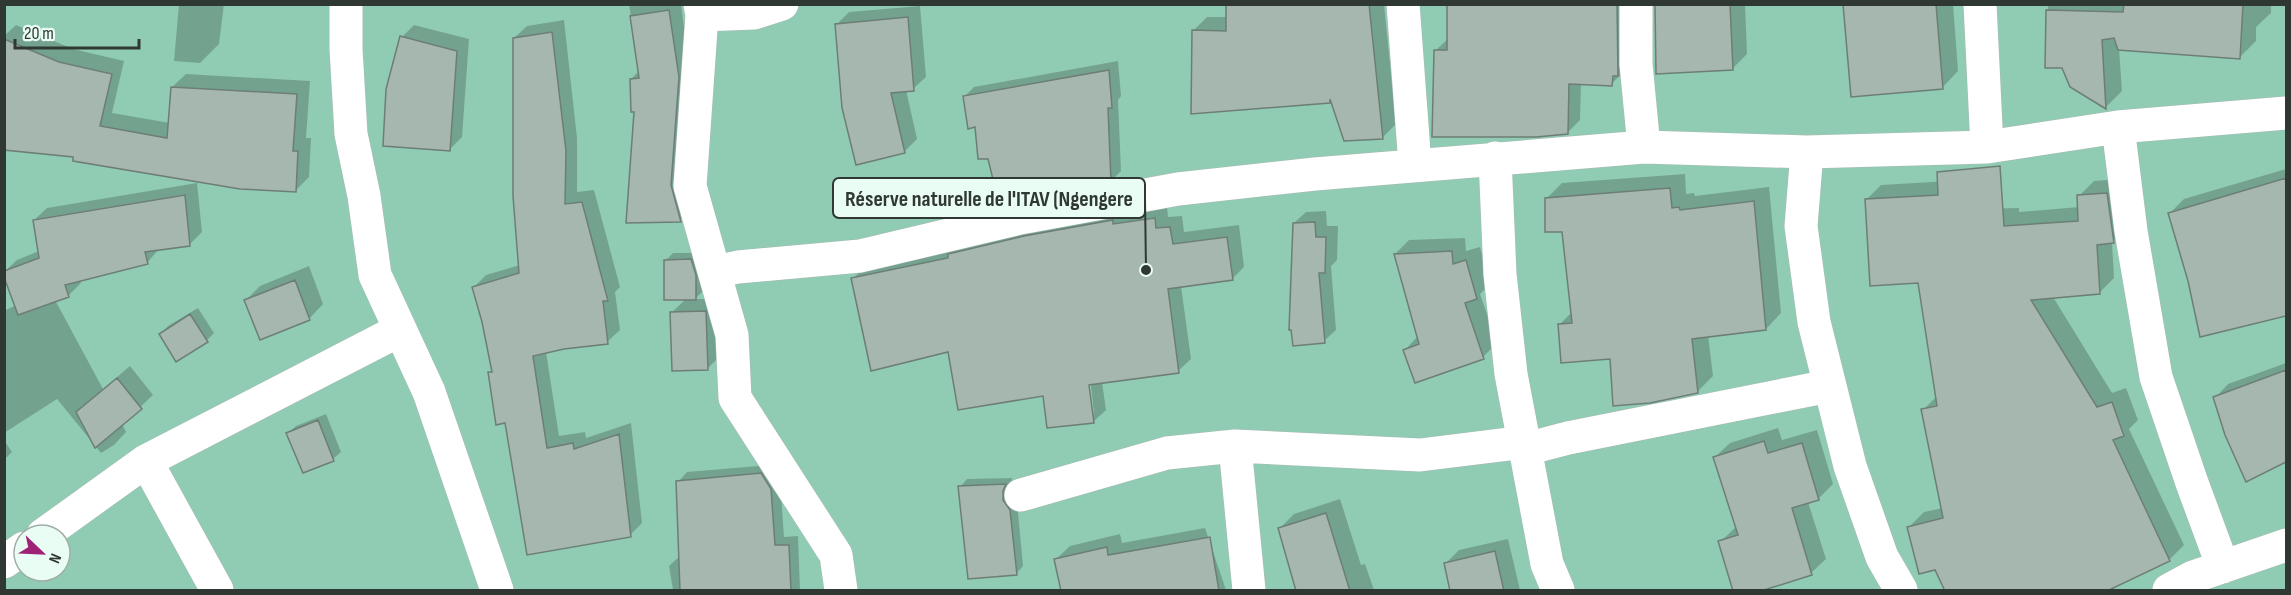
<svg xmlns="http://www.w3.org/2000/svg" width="2291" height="595" viewBox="0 0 2291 595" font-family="'Sofia Sans Condensed',sans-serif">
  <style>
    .green { fill: #90ccb3; fill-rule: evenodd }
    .shadow { fill: #0003; fill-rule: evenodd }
    .building { fill: #a5b7af; stroke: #6d7e76; stroke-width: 1.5 }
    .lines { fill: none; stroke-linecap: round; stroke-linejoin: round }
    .minor-casing { stroke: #a8bab2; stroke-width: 34 }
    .minor { stroke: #fff; stroke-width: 33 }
    .leader { fill: none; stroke: #303834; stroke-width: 2 }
    .callout-dot { fill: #303834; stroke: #eafdf4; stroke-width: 2 }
    .callout { fill: #eafdf4; stroke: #303834; stroke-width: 2 }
    .callout-label { font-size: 22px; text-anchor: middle; font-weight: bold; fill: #303834 }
  </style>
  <rect width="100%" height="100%" fill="#ddf0e7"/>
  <path class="green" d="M 4,5 L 2286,5 L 2286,590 L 5,590 ZM 24,535 L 60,535 L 60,571 L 24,571 Z"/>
  <path class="shadow" d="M 179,4 L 224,4 L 219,44 L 200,63 L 174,61 Z
    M 629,4 L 681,4 L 689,65 L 691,209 L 680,220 L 636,110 L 631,79 L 639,71 Z
    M 1228,4 L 1384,4 L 1396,124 L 1382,138 L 1331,99 L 1329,101 L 1193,31 L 1207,17 L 1228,17 Z
    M 1448,4 L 1630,4 L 1624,72 L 1611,84 L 1581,83 L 1580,120 L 1567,133 L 1436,50 L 1449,38 Z
    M 1656,4 L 1745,4 L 1747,54 L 1733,68 Z
    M 1845,4 L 1953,4 L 1958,71 L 1942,88 Z
    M 2048,4 L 2271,4 L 2271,13 L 2256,27 L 2256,41 L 2239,58 L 2119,49 L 2122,91 L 2106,107 L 2071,86 L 2063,67 L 2046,66 Z
    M 920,6 L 926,77 L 913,89 L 906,90 L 917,139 L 904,152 L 836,25 L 849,12 Z
    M 564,20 L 577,138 L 577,192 L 594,190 L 620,287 L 615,292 L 620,330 L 607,342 L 546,352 L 559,436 L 585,432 L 586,438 L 631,423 L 642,523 L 630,535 L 507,422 L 490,373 L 493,369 L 483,321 L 473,288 L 486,275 L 520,265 L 514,38 L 527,26 Z
    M 16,25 L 73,49 L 124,61 L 112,113 L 170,123 L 172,87 L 186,74 L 310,81 L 306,138 L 311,138 L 309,177 L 296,190 L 75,155 L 4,149 L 4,36 Z
    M 414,25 L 469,39 L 462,137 L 450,149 L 402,37 Z
    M 1118,61 L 1121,96 L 1118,100 L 1121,171 L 1111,181 L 989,157 L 964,97 L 974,87 Z
    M 2286,169 L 2286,315 L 2201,335 L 2190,280 L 2169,214 L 2184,199 Z
    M 1685,174 L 1686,194 L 1694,193 L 1695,196 L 1769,187 L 1781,313 L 1766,329 L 1708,335 L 1713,376 L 1697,392 L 1611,358 L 1559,325 L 1572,312 L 1564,231 L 1546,199 L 1562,183 Z
    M 2122,179 L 2128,227 L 2112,242 L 2114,278 L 2099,293 L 2053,297 L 2112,393 L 2126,388 L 2138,420 L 2129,429 L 2184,545 L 2169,560 L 1935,568 L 1909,527 L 1924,512 L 1943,508 L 1923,410 L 1937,396 L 1920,281 L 1866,200 L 1881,185 L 1966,180 L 1968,209 L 2019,208 L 2019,212 L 2079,207 L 2079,196 L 2094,181 Z
    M 197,183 L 202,232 L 189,245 L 159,249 L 147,263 L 80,280 L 81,283 L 68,296 L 55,300 L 103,389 L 130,366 L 153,395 L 122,424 L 126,432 L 114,445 L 101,453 L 57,399 L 4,433 L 4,311 L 16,305 L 4,272 L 17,260 L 39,251 L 34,220 L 47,208 Z
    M 1167,206 L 1168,217 L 1182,216 L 1184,232 L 1239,225 L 1244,267 L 1232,279 L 1181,286 L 1191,359 L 1178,371 L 1102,382 L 1106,410 L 1093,422 L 1044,394 L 949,350 L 853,279 L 865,266 L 962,243 ZM 1090,377 L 1094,413 L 1091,413 L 1087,378 Z
    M 1326,211 L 1327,226 L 1338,226 L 1337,260 L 1331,266 L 1336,330 L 1324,341 L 1294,223 L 1306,212 Z
    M 1465,238 L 1466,251 L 1480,247 L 1490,284 L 1480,294 L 1497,343 L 1483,357 L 1416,381 L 1405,350 L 1418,336 L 1395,254 L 1409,240 Z
    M 673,253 L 699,253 L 703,291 L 695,299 L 720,299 L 722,354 L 708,368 L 671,313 L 686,299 L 665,261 Z
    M 309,266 L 323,304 L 309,319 L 246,300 L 260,286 Z
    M 198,308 L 214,333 L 207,340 L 161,334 L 168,326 Z
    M 2286,363 L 2286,461 L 2247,480 L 2215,398 L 2228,384 Z
    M 326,414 L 341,452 L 333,459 L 288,433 L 296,426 Z
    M 1778,428 L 1782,440 L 1817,430 L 1833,484 L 1818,499 L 1808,502 L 1826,559 L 1811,573 L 1756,590 L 1720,542 L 1737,526 L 1715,457 L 1730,443 Z
    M 4,440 L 12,452 L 4,460 Z
    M 771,465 L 780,479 L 784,537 L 798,536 L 800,590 L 673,590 L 669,566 L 679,557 L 678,482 L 687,472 Z
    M 1012,478 L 1010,492 L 1017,502 L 1023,566 L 1016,574 L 960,487 L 967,479 Z
    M 1340,499 L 1361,565 L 1365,564 L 1374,590 L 1298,590 L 1279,529 L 1294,514 Z
    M 1205,528 L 1226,590 L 1063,590 L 1056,559 L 1070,546 L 1120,534 L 1122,543 Z
    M 1508,539 L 1520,590 L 1452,590 L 1446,563 L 1459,550 Z"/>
  <path class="building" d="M 1226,4 L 1369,4 L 1383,139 L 1344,141 L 1330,99 L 1330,103 L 1191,114 L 1192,30 L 1226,31 Z
    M 1447,4 L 1617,4 L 1618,76 L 1613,76 L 1612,86 L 1569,84 L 1568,134 L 1536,137 L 1432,137 L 1434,50 L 1447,50 Z
    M 1655,4 L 1730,4 L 1733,70 L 1656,74 Z
    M 1843,4 L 1936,4 L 1943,89 L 1851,97 Z
    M 2124,4 L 2243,4 L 2240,59 L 2118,50 L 2114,38 L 2102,40 L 2106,109 L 2070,87 L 2062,68 L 2045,68 L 2046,10 L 2123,12 Z
    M 669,10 L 679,77 L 671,185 L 681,222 L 626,223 L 634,112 L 631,112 L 630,79 L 639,78 L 630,16 Z
    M 908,17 L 914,91 L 891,93 L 905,153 L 856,165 L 842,108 L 835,24 Z
    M 552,32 L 566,151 L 565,204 L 582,202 L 608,301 L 603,301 L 608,344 L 564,349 L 533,356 L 547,448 L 573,443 L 574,449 L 619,434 L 631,537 L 527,555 L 505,423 L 496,425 L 488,372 L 492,372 L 482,322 L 472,287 L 519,273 L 513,196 L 513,38 Z
    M 400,36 L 457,51 L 450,151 L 383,146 L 386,89 Z
    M 4,39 L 59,62 L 112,74 L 100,126 L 167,138 L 171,87 L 297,94 L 293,151 L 298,151 L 296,192 L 240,189 L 73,161 L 73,157 L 4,150 Z
    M 1109,70 L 1112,108 L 1108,108 L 1111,182 L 999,204 L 988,159 L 978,159 L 975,127 L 968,129 L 963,96 Z
    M 2000,166 L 2004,226 L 2078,221 L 2077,195 L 2107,193 L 2114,243 L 2097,245 L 2100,294 L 2031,300 L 2097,407 L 2112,402 L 2124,436 L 2113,440 L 2170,561 L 2107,591 L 1945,591 L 1935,570 L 1919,574 L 1907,527 L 1943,518 L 1921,409 L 1937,406 L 1918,283 L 1870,286 L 1865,199 L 1938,195 L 1937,172 Z
    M 2286,178 L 2286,316 L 2200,337 L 2188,281 L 2168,213 Z
    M 1670,188 L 1672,208 L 1679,207 L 1680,210 L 1754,201 L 1766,330 L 1692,339 L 1698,393 L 1650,403 L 1613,406 L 1610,359 L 1561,363 L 1558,324 L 1572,323 L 1562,232 L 1545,232 L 1545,198 Z
    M 185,195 L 190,246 L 145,252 L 148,264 L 65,285 L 69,297 L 18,315 L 4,277 L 4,271 L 39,258 L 33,220 Z
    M 1155,218 L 1156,228 L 1170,227 L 1173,244 L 1227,237 L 1233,280 L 1168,289 L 1179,373 L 1089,385 L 1094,423 L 1047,428 L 1043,396 L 958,410 L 948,352 L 871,371 L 851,278 L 948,258 L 948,254 L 1024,236 L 1113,220 L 1113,224 Z
    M 1315,222 L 1316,237 L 1326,237 L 1325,273 L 1319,273 L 1325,343 L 1293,346 L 1291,330 L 1289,330 L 1293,223 Z
    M 1452,251 L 1453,264 L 1466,260 L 1477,299 L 1465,303 L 1484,359 L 1415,383 L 1403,350 L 1419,344 L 1394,254 Z
    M 691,259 L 696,275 L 696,300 L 664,300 L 664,260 Z
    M 295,280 L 310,320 L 260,340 L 244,300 Z
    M 706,311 L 708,370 L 672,371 L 670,312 Z
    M 190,314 L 208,342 L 176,362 L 159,334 Z
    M 2286,370 L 2286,462 L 2246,482 L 2225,435 L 2213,397 Z
    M 117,378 L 142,409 L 95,448 L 76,412 Z
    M 318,420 L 334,461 L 303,473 L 286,433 Z
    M 1764,441 L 1768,453 L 1802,443 L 1819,500 L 1792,508 L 1812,575 L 1761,591 L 1733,591 L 1718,541 L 1738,535 L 1713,457 Z
    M 761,473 L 771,489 L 775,545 L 789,545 L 791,591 L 680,591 L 676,481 Z
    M 1006,484 L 1003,491 L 1003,500 L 1010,510 L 1017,575 L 968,579 L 958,486 Z
    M 1326,513 L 1350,591 L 1296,591 L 1278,528 Z
    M 1210,537 L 1219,591 L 1061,591 L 1054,559 L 1107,547 L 1108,555 Z
    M 1495,551 L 1504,591 L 1450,591 L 1444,563 Z"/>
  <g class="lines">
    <defs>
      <path id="minor" d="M 346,4 L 346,49 L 351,134 L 364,196 L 375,275 L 429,392 L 497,590
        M 700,4 L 702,15 L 690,186 L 732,335 L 735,398 L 836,555 L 841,590
        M 1403,4 L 1415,165
        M 1636,4 L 1636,64 L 1644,147
        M 1980,4 L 1987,147
        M 702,15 L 754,13 L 782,4
        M 2118,127 L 2131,231 L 2156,377 L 2192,483 L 2223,567
        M 1807,152 L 1801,226 L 1814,322 L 1850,466 L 1882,557 L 1901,590
        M 1495,158 L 1500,274 L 1511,374 L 1547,564 L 1558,590
        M 715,272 L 738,267 L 860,256 L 1020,218 L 1178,189 L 1315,174 L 1644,147 L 1807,152 L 1987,147 L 2118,127 L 2286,113
        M 1235,446 L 1249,590
        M 1526,449 L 1568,438 L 1829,386
        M 146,461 L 217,590
        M 1021,495 L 1167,453 L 1235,446 L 1420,455 L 1524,442
        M 43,535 L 146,461 L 400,330
        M 4,562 L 24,548
        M 2169,590 L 2193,577 L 2286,545"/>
    </defs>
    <use href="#minor" class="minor-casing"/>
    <use href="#minor" class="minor"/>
  </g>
  <path class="leader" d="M1146 270L1145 198"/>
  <circle class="callout-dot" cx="1146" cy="270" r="6"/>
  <rect class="callout" x="833" y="178" width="312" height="40" rx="6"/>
  <g class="callout-label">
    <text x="989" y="206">Réserve naturelle de l'ITAV (Ngengere</text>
  </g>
  <rect width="2291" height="595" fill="none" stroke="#303834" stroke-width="12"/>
  <g transform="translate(42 553) rotate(113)"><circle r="28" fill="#eafdf4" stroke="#a0aea7" stroke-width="1.5"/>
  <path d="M0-4.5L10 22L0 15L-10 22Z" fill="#a02276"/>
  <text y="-9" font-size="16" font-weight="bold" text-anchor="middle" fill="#303834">N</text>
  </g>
  <path d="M15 39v9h124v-9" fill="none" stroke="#303834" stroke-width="3"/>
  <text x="24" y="39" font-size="18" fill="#303834" stroke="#eafdf4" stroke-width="4.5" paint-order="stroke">20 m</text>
</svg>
